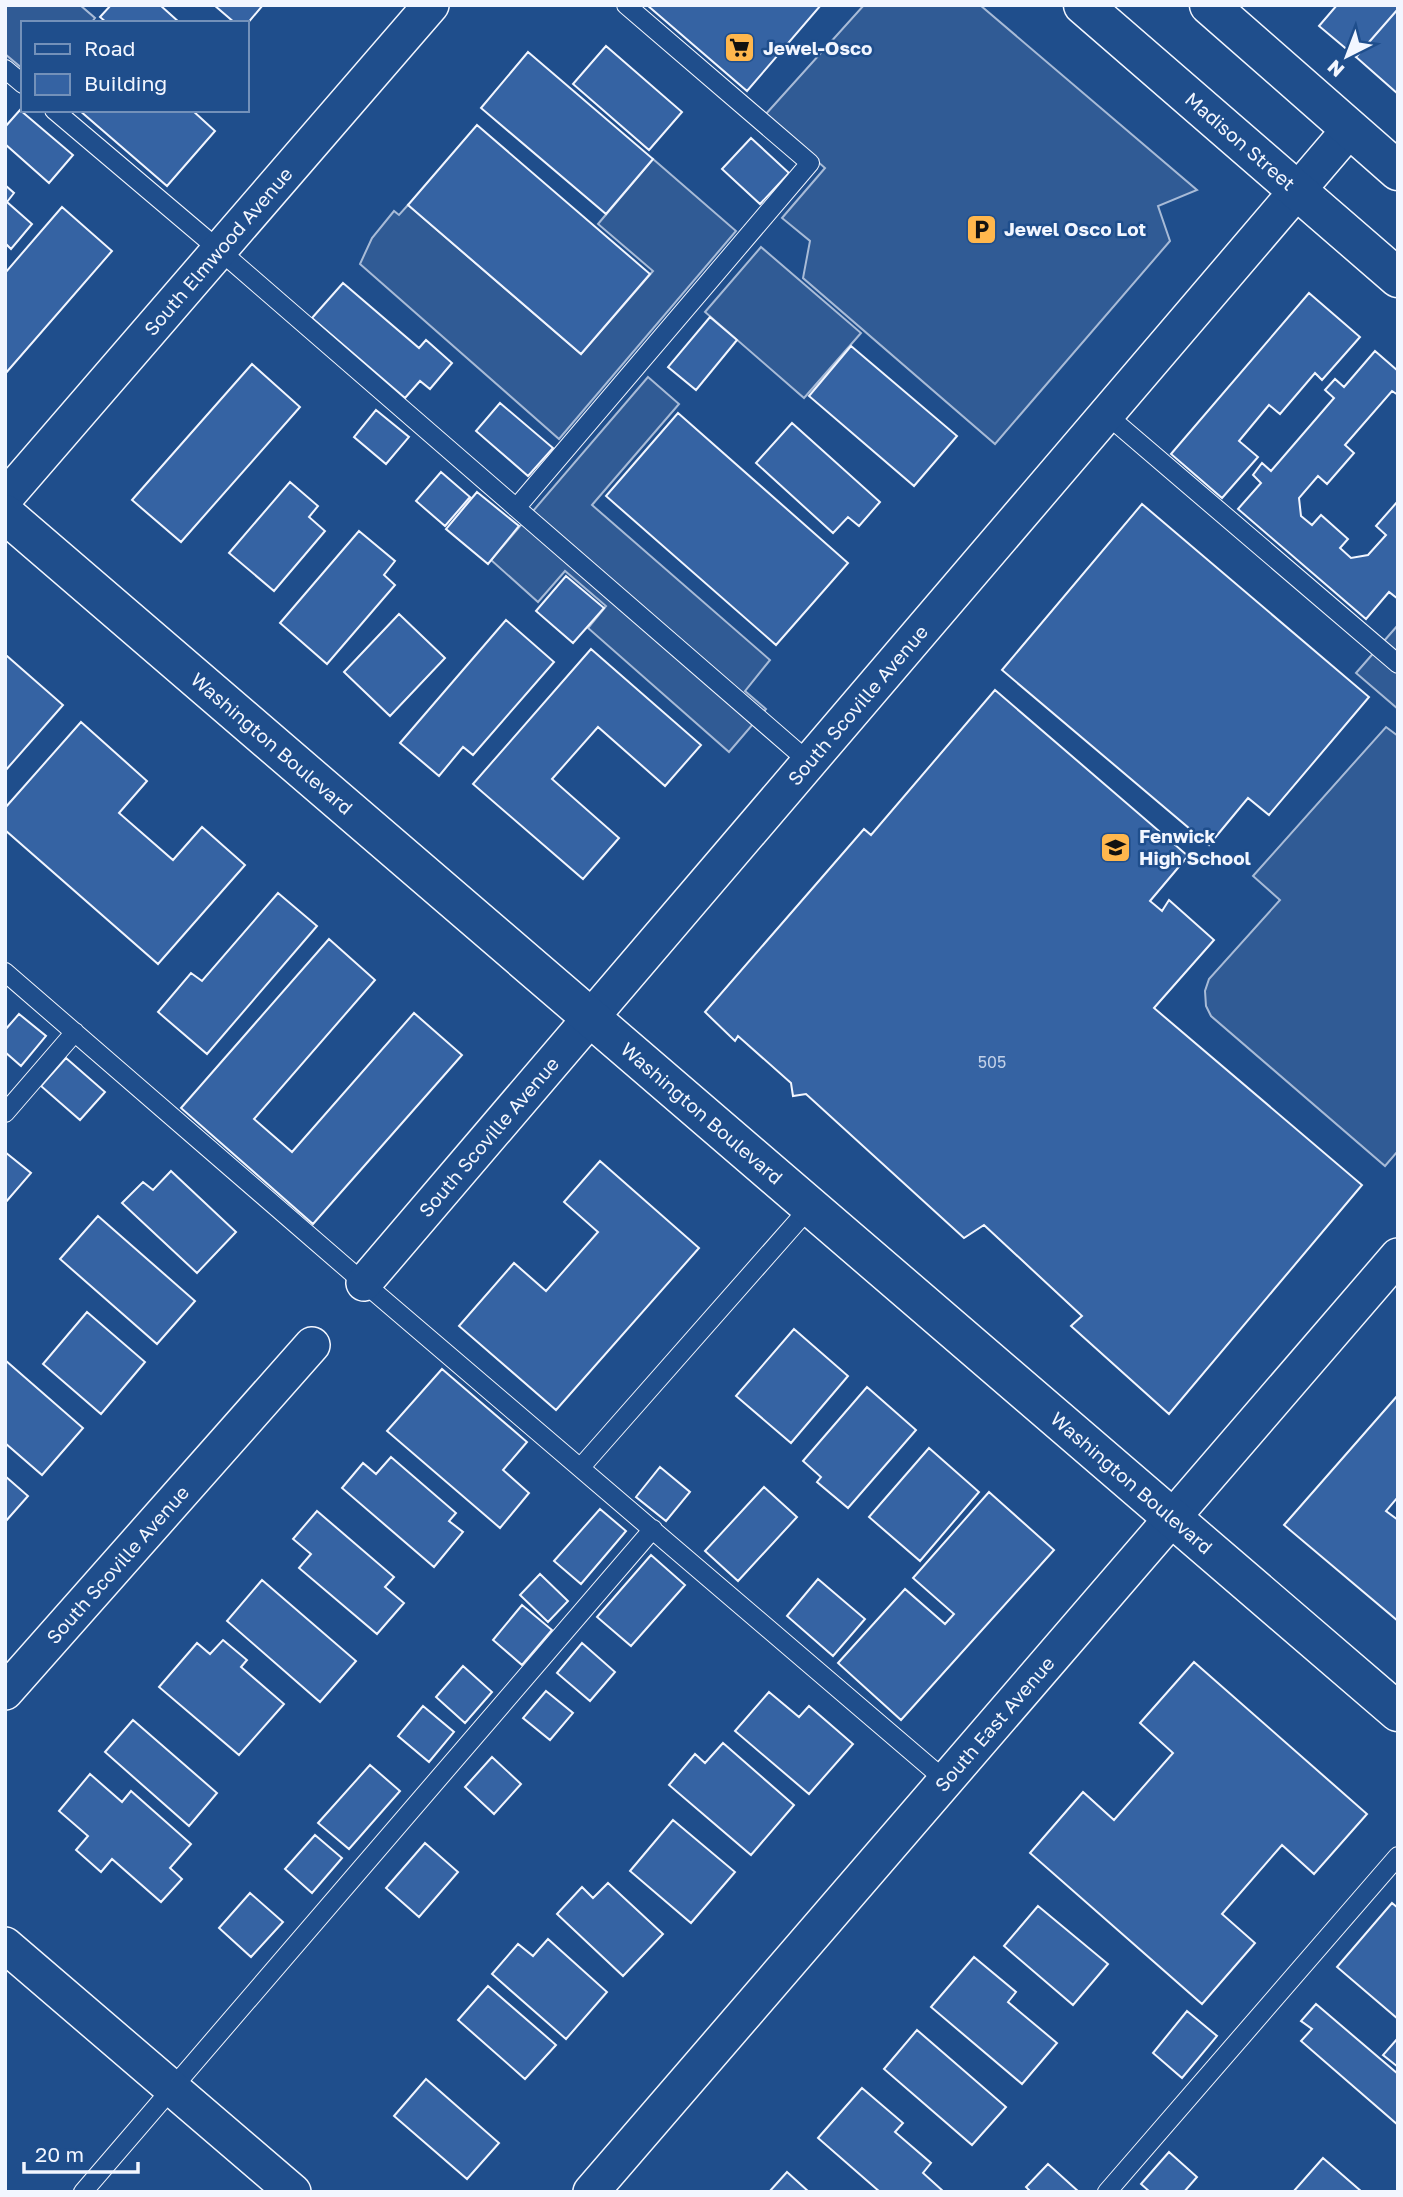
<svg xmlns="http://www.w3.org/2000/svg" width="1403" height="2197" viewBox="0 0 1403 2197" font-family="'Golos Text',sans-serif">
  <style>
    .parking { fill: #305b95; stroke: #a8bbd7; stroke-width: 2 }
    .building { fill: #3563a3; stroke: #f2f6ff; stroke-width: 2 }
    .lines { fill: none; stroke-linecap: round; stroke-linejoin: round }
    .service-casing { stroke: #f2f6ff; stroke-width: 20 }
    .minor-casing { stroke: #f2f6ff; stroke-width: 38 }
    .tertiary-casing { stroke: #f2f6ff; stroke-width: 41 }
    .secondary-casing { stroke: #f2f6ff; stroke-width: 41 }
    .service { stroke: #1f4e8c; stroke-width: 18 }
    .minor { stroke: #1f4e8c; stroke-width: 35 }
    .tertiary { stroke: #1f4e8c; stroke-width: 38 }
    .secondary { stroke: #1f4e8c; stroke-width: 38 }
    .labels { text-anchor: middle; stroke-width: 5; stroke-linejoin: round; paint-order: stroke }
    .number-label { font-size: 16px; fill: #c3d1e8 }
    .poi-label { font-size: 19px; font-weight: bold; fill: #f2f6ff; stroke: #1f4e8c; text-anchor: start }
    .street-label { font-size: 19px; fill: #f2f6ff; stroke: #1f4e8c }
  </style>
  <rect width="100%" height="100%" fill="#1f4e8c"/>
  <path class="parking" d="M 5,5 L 80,5 L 95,18 L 91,23 L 23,23 L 23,69 L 5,54 Z
    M 864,5 L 980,5 L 1197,190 L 1158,206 L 1170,241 L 995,444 L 803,278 L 810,241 L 782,218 L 825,168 L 765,115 Z
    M 653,159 L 736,231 L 559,439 L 360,264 L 372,238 L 394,211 L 399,215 L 408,205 L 581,354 L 653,271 L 598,224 Z
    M 761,247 L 861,333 L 804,398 L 705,312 Z
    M 648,377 L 679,404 L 592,505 L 770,660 L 745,691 L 766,709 L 729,752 L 588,628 L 606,606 L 565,571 L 538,602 L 491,560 Z
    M 1398,625 L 1398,709 L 1356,673 Z
    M 1386,727 L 1398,736 L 1398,1151 L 1385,1166 L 1211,1016 L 1206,1006 L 1205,991 L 1209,979 L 1280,900 L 1253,876 Z"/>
  <path class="building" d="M 111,5 L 160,5 L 180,23 L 107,23 L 100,17 Z
    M 214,5 L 263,5 L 247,24 L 235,23 Z
    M 647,5 L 821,5 L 747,91 Z
    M 1337,5 L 1398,5 L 1398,9 L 1356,57 L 1319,26 Z
    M 1398,9 L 1398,94 L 1356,57 Z
    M 606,46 L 682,112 L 649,150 L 573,84 Z
    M 528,52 L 653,159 L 606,214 L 481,108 Z
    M 20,110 L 73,155 L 49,183 L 5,144 L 5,127 Z
    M 79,110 L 192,110 L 215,131 L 167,186 Z
    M 477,125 L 650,274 L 581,354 L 408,205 Z
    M 751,138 L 789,173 L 760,204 L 722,169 Z
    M 5,185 L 14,193 L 7,202 L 32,224 L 11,249 L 5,243 Z
    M 62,207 L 112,251 L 5,374 L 5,273 Z
    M 343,283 L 419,348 L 426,340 L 452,363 L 430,389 L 420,381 L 405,398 L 312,318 Z
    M 1309,293 L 1360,337 L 1322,380 L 1315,373 L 1280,414 L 1269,405 L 1239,441 L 1258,457 L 1222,498 L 1171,454 Z
    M 710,317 L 737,340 L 696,390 L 668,367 Z
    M 851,346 L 957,436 L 914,486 L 809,396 Z
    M 1375,351 L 1398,371 L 1398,395 L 1392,391 L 1345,445 L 1354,453 L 1327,484 L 1318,476 L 1299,498 L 1301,516 L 1312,525 L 1321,515 L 1348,539 L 1340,548 L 1351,558 L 1368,555 L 1386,535 L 1376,526 L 1398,501 L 1398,599 L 1389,592 L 1366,619 L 1238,509 L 1261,483 L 1253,475 L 1262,463 L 1271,471 L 1334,398 L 1325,390 L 1335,379 L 1344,387 Z
    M 252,364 L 300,407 L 181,542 L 132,500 Z
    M 500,403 L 553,448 L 528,476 L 476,431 Z
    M 376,410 L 409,437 L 386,464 L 354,437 Z
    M 678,413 L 848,563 L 776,645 L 606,496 Z
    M 792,423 L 880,502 L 859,526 L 848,517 L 833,533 L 756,463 Z
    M 441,472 L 470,497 L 445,526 L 416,501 Z
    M 290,482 L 318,506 L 309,517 L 325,531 L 274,591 L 229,553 Z
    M 477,492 L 519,526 L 488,564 L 446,529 Z
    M 1142,504 L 1369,697 L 1269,815 L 1248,798 L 1209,845 L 1002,670 Z
    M 359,531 L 395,561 L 384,575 L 395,585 L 327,664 L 280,623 Z
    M 566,576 L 604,608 L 573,643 L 536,611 Z
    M 399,614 L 445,658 L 390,716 L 344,672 Z
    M 506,620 L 554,662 L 473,755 L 463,747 L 439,776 L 400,743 Z
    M 591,649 L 701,745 L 665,786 L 598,727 L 552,779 L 619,838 L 583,879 L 473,784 Z
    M 7,656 L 63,705 L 5,771 L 5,658 Z
    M 995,690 L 1188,856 L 1150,901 L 1162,911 L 1169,900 L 1214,940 L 1154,1008 L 1362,1185 L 1169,1414 L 1071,1326 L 1082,1316 L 984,1225 L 964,1238 L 806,1094 L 793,1096 L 791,1083 L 738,1036 L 735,1041 L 705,1012 L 864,829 L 871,835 Z
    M 81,722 L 147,781 L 119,813 L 173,860 L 202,827 L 245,865 L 158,964 L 5,830 L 5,808 Z
    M 278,893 L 317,926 L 207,1054 L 158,1012 L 191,973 L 202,981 Z
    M 329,939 L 375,980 L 254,1119 L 292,1152 L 414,1013 L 462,1055 L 313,1224 L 181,1108 Z
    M 19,1014 L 46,1036 L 21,1066 L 5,1052 L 5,1030 Z
    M 66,1058 L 105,1092 L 80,1120 L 41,1086 Z
    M 5,1152 L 31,1173 L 5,1203 Z
    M 600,1161 L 699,1248 L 556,1410 L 459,1326 L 514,1263 L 546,1291 L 598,1232 L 564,1202 Z
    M 171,1171 L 236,1232 L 197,1273 L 122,1203 L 143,1182 L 153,1190 Z
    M 98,1216 L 195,1301 L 157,1344 L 60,1259 Z
    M 87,1312 L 145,1362 L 101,1414 L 43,1364 Z
    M 794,1329 L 848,1376 L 791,1443 L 736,1396 Z
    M 5,1360 L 83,1428 L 42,1475 L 5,1443 Z
    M 442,1369 L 527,1442 L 503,1470 L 529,1493 L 500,1528 L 387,1431 Z
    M 867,1387 L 916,1430 L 848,1508 L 817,1482 L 821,1477 L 803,1461 Z
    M 1398,1395 L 1398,1497 L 1386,1511 L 1398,1520 L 1398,1621 L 1284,1525 Z
    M 929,1448 L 979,1492 L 920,1561 L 869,1517 Z
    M 391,1457 L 456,1513 L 449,1521 L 463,1532 L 434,1567 L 342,1488 L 363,1463 L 376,1474 Z
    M 660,1467 L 690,1492 L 666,1521 L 636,1497 Z
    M 5,1476 L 28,1496 L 5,1522 Z
    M 764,1487 L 797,1517 L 738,1581 L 705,1551 Z
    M 989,1492 L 1054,1550 L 901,1720 L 838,1663 L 905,1589 L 945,1624 L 954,1614 L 913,1578 Z
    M 600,1509 L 626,1531 L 581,1584 L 554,1561 Z
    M 317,1511 L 394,1577 L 385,1587 L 404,1603 L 377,1634 L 299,1568 L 311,1554 L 293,1539 Z
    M 651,1555 L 685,1585 L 631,1646 L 597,1617 Z
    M 540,1574 L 568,1601 L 548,1622 L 520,1595 Z
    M 818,1579 L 865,1619 L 833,1656 L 787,1616 Z
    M 262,1580 L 356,1661 L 320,1702 L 227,1621 Z
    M 522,1605 L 552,1630 L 522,1665 L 493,1640 Z
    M 223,1640 L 247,1660 L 241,1667 L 284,1704 L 239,1755 L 159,1687 L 197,1643 L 210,1654 Z
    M 582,1643 L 615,1672 L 590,1701 L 557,1673 Z
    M 1194,1662 L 1367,1814 L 1314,1874 L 1282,1845 L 1222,1914 L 1255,1943 L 1202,2004 L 1030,1853 L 1083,1792 L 1114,1820 L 1173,1753 L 1140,1723 Z
    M 463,1666 L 492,1692 L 465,1723 L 436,1697 Z
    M 546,1691 L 573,1713 L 550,1740 L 523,1718 Z
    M 769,1692 L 799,1717 L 809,1706 L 853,1744 L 809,1794 L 735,1731 Z
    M 423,1706 L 454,1732 L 429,1762 L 398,1736 Z
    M 133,1720 L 217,1793 L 189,1826 L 105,1752 Z
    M 723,1743 L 794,1805 L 751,1855 L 669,1785 L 695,1754 L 705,1763 Z
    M 492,1757 L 521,1784 L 494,1814 L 465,1787 Z
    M 370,1765 L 400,1791 L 349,1849 L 318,1823 Z
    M 90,1774 L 122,1802 L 131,1791 L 191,1844 L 170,1868 L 182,1879 L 161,1902 L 112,1859 L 101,1872 L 76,1850 L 88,1836 L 59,1811 Z
    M 673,1820 L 735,1872 L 691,1923 L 630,1871 Z
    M 315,1835 L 342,1858 L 312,1893 L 285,1869 Z
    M 425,1843 L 458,1872 L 419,1917 L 386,1888 Z
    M 608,1883 L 663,1934 L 623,1976 L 557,1914 L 582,1887 L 593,1898 Z
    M 250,1893 L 283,1922 L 251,1957 L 219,1928 Z
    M 1392,1903 L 1398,1908 L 1398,2019 L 1337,1967 Z
    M 1038,1906 L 1108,1964 L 1073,2005 L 1004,1946 Z
    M 548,1939 L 607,1992 L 566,2039 L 492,1974 L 518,1944 L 533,1956 Z
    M 974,1957 L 1016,1992 L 1008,2002 L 1057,2043 L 1022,2084 L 931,2007 Z
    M 488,1986 L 556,2045 L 525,2079 L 458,2020 Z
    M 1316,2004 L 1398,2074 L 1398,2125 L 1301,2041 L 1312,2029 L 1301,2021 Z
    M 1187,2011 L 1217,2036 L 1182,2078 L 1153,2053 Z
    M 917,2030 L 1006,2107 L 972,2145 L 884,2069 Z
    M 1398,2038 L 1398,2067 L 1383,2055 Z
    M 426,2079 L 499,2143 L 467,2179 L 394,2116 Z
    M 862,2088 L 903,2123 L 895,2132 L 931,2163 L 923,2173 L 944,2192 L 880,2192 L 818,2138 Z
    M 1169,2152 L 1197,2177 L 1184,2192 L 1150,2192 L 1141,2184 Z
    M 1323,2158 L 1362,2192 L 1293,2192 Z
    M 1048,2164 L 1079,2192 L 1031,2192 L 1026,2187 Z
    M 787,2172 L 809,2192 L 769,2192 Z"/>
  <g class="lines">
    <defs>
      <path id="service" d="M 5,69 L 23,84
        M 54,110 L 218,249 L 809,762
        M 1107,415 L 1398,664
        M 516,508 L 810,163 L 626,5
        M 5,972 L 364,1283 L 945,1780
        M 5,1113 L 75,1032
        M 581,1467 L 810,1207
        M 83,2192 L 653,1529
        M 1107,2192 L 1398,1856"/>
      <g id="minor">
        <path id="s1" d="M 5,498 L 431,5"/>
        <path id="s2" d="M 364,1283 L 1350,129"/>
        <path id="s3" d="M 5,1692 L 312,1345"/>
        <path d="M 5,1945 L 293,2192"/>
        <path id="s4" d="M 591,2192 L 1398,1256"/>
      </g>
      <g id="tertiary">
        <path id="s5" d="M 5,514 L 1398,1712"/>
      </g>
      <g id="secondary">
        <path id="s6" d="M 1083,5 L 1398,278"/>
        <path d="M 1209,5 L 1398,171"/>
      </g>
    </defs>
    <use href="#service" class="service-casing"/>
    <use href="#minor" class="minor-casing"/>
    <use href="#tertiary" class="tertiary-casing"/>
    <use href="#secondary" class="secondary-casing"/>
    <use href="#service" class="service"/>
    <use href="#minor" class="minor"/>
    <use href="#tertiary" class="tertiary"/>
    <use href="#secondary" class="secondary"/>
  </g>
  <defs>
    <symbol id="supermarket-square" viewBox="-11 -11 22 22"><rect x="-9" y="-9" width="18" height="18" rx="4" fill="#ffb74d" stroke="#1f4e8c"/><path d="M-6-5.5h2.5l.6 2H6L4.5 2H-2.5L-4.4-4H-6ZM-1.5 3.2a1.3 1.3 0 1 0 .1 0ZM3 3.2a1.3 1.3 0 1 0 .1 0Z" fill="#111"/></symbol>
    <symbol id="parking-square" viewBox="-11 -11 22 22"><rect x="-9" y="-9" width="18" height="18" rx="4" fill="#ffb74d" stroke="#1f4e8c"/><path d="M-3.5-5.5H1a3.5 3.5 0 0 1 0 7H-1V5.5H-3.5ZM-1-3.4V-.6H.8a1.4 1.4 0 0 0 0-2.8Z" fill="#111"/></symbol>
    <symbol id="school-square" viewBox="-11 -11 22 22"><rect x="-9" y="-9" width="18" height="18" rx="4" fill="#ffb74d" stroke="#1f4e8c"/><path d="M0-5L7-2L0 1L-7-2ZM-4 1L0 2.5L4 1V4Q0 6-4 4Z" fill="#111"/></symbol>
  </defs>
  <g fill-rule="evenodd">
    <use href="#supermarket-square" x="722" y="30" width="35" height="35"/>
    <use href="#parking-square" x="964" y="212" width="35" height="35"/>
    <use href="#school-square" x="1098" y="830" width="35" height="35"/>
  </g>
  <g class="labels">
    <g class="number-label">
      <text x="992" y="1068">505</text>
    </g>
    <g class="poi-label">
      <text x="763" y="55">Jewel-Osco</text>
      <text x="1004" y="236">Jewel Osco Lot</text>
      <text x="1139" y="843">Fenwick<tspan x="1139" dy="22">High School</tspan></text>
    </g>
    <g class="street-label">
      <text dy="7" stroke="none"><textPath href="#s6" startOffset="208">Madison Street</textPath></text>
      <text dy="7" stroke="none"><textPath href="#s1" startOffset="326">South Elmwood Avenue</textPath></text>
      <text dy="7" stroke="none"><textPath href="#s2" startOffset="760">South Scoville Avenue</textPath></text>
      <text dy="7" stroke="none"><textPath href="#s5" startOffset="352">Washington Boulevard</textPath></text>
      <text dy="7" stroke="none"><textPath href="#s5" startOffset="919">Washington Boulevard</textPath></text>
      <text dy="7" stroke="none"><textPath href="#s2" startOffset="192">South Scoville Avenue</textPath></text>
      <text dy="7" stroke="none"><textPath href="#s5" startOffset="1486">Washington Boulevard</textPath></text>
      <text dy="7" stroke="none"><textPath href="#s3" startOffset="170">South Scoville Avenue</textPath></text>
      <text dy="7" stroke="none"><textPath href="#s4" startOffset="618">South East Avenue</textPath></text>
    </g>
  </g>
  <rect width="1403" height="2197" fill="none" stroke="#f2f6ff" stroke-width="14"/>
  <rect x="21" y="21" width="228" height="91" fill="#1f4e8c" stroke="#7391ba" stroke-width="2"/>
  <rect x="35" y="44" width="35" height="10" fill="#1f4e8c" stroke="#7391ba" stroke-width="2"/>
  <text x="84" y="56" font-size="21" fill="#f2f6ff">Road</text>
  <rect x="35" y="74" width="35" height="21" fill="#3563a3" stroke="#7391ba" stroke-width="2"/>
  <text x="84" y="91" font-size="21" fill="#f2f6ff">Building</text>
  <g transform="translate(1347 56) rotate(222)" stroke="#1f4e8c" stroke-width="5" paint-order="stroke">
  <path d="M0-5L12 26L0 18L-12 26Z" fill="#f2f6ff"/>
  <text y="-10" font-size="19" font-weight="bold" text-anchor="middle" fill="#f2f6ff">N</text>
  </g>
  <path d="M24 2162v10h114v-10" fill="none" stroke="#f2f6ff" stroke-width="3.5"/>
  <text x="35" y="2162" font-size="21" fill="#f2f6ff" stroke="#1f4e8c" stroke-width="5" paint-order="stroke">20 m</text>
</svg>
